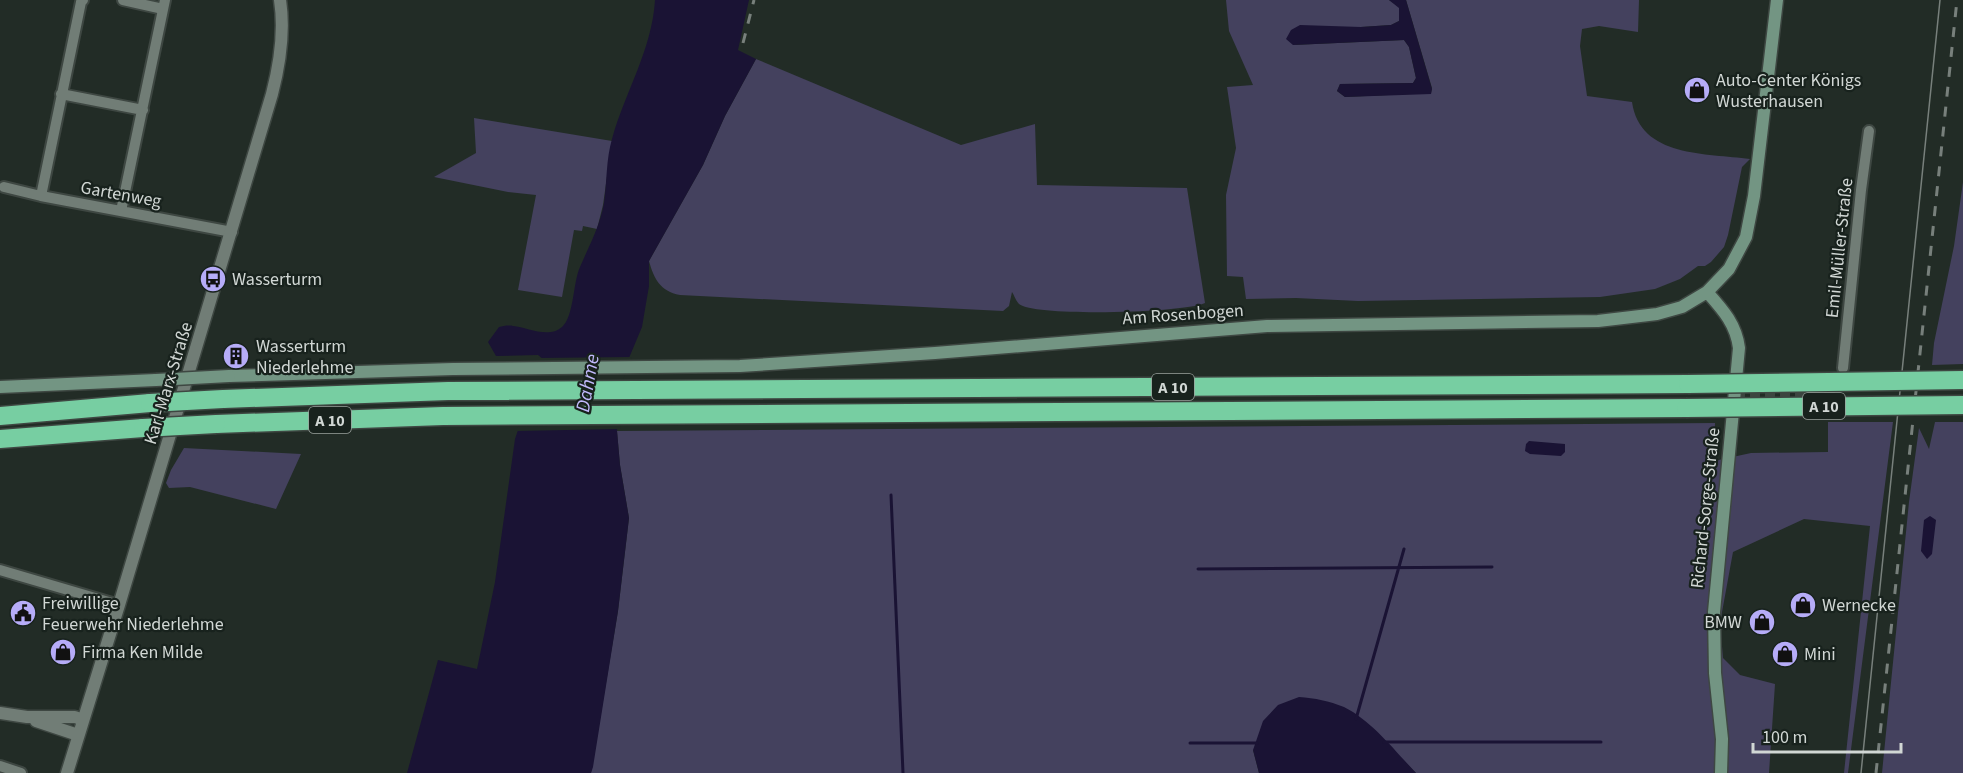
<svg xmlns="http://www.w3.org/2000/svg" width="1963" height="773" viewBox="0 0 1963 773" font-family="'Source Sans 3',sans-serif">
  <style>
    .green { fill: #44415e }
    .water { fill: #1a1334 }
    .pier { fill: #222c26 }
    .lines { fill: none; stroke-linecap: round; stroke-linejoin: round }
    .stream { stroke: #1a1334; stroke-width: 3 }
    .minor-tunnel { stroke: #3c4640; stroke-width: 10; stroke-dasharray: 10 5; stroke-linecap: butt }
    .minor-casing { stroke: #3e4742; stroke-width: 14 }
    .tertiary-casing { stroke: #3e4742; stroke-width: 15 }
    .secondary-casing { stroke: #3e4742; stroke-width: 15 }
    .motorway-casing { stroke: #3e4742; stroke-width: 21 }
    .minor { stroke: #717d76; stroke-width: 10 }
    .tertiary { stroke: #717d76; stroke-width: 12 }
    .secondary { stroke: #739583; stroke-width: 12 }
    .motorway { stroke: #77cea2; stroke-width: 18 }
    .tram { stroke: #78807c; stroke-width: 1.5 }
    .rail { stroke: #78807c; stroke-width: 3; stroke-dasharray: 10 10; stroke-linecap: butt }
    .secondary-bridge-casing { stroke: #3e4742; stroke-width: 15; stroke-linecap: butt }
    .motorway-bridge-casing { stroke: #3e4742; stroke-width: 21; stroke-linecap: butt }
    .secondary-bridge { stroke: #739583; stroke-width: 12 }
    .motorway-bridge { stroke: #77cea2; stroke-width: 18 }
    .labels { text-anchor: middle; stroke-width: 4.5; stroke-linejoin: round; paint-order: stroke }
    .shield { fill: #18221d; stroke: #9aa19d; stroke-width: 1.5 }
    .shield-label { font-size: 16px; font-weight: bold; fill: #d1d7d4 }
    .poi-label { font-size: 18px; fill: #d1d7d4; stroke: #18221d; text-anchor: start }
    .street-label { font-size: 18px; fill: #d1d7d4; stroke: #18221d }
    .water-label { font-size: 20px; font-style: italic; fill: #c1b9fb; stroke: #18221d }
  </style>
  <rect width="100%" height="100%" fill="#222c26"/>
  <path class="green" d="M 1226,0 L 1389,0 L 1399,7 L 1399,21 L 1391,25 L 1361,27 L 1293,45 L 1404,40 L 1409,47 L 1416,78 L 1413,83 L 1340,84 L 1337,91 L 1345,97 L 1431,93 L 1432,88 L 1406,0 L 1639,0 L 1638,32 L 1599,26 L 1582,29 L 1580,46 L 1587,96 L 1632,102 C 1640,158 1707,153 1750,159 L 1742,167 L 1728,235 L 1724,247 L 1711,262 L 1705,266 L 1698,266 L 1680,279 L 1655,289 L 1600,297 L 1358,301 L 1296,298 L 1246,299 L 1243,277 L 1227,276 L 1226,195 L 1236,148 L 1227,87 L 1253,85 L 1229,31 Z
    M 756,59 L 961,145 L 1035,124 L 1037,185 L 1187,188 L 1205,303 C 1184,313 1035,317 1019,304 C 1016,301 1014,295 1012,292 L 1009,306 L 1003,311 L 680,295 C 660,291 654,279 649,261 L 703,165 L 725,116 Z
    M 474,118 L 612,141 L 603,205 L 597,229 L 583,226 L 582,231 L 574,230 L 562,297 L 518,290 L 536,195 L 508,192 L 434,177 L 476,153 Z
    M 1963,182 L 1963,364 L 1932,365 L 1934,343 L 1954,246 Z
    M 1828,422 L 1893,422 L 1848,773 L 1844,773 L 1870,526 L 1804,519 L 1733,552 L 1720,623 L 1723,658 L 1740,675 L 1775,684 L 1769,773 L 1416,773 L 1371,727 L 1253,750 L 1259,773 L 591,773 L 618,611 L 629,518 L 620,465 L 617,431 L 1715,423 L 1714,461 L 1751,453 L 1828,452 Z
    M 1935,422 L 1963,422 L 1963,773 L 1882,773 L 1909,502 L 1919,428 L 1929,449 Z
    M 184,448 L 301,454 L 276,509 L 190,487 L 169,488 L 166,483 L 171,470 Z"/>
  <path class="water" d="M 655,0 L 749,0 L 738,50 L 756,59 L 725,116 L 703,165 L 649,261 L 649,286 L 642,327 L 621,377 L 617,431 L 620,465 L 629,518 L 618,611 L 593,767 L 591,773 L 407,773 L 438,660 L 477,669 L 495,582 L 515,439 L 518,430 L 549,429 L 559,372 L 538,355 L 496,356 L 488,342 L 499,327 C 503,326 509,325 513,326 C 527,327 548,339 562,327 C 574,317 573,282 580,267 C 589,246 600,226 604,203 C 607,182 606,159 612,139 C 625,92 652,50 655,0 Z
    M 1389,0 L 1406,0 L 1432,89 L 1431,94 L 1345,97 L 1337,91 L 1340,84 L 1413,83 L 1416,78 L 1409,47 L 1404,40 L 1293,45 L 1286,39 L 1291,30 L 1300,25 L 1361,27 L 1391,25 L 1399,21 L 1399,8 Z
    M 1529,441 L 1565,444 L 1565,452 L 1561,456 L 1530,454 L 1525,451 L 1526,444 Z
    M 1930,516 L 1936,520 L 1932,554 L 1927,559 L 1921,551 L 1924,520 Z
    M 1299,697 C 1315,698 1329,701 1344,707 C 1372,721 1395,751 1416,773 L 1259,773 L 1253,750 L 1263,721 L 1278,705 Z"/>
  <path class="pier" d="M 632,357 L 624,377 L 620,429 L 515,431 L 518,427 L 547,426 L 556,373 L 537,358 Z"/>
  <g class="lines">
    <path class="stream" d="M 891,495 L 903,773
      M 1198,569 L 1492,567
      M 1356,719 L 1404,549
      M 1384,742 L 1601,742
      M 1190,743 L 1257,743"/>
    <path class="minor-tunnel" d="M 1735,394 L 1824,395 L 1836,391 L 1842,380"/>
    <defs>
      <path id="minor" d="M 123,0 L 163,9
        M 61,94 L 143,110
        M 4,187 L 41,196 L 232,232
        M 41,196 L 81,2 L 83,0
        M 121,211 L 165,0
        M 1843,368 L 1861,190 L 1869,131
        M 0,570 L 119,605
        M 0,766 L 21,773"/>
      <path id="tertiary" d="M 0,713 L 27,717 L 75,717 L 83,720
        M 36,721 L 78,735
        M 67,773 L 119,605 L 272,94 C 280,63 285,32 280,0"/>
      <path id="secondary" d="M 1707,292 C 1723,310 1736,324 1739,348 L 1714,612 L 1715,673 L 1722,739 L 1721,773
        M 229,376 L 453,369 L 740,366 L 935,353 L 1267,326 L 1598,321 L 1657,314 L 1682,307 L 1707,292 L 1729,269 L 1746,237 L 1754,196 L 1777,0
        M 0,387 L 156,380"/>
      <path id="motorway" d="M 223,399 L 448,391 L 1688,384
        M 0,416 L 150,403
        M 216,424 L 443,416 L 1686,408
        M 0,439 L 143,428"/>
    </defs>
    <use href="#minor" class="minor-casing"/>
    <use href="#tertiary" class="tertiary-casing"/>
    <use href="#secondary" class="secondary-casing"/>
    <use href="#motorway" class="motorway-casing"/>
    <use href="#minor" class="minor"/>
    <use href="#tertiary" class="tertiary"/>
    <use href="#secondary" class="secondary"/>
    <use href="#motorway" class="motorway"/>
    <path class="tram" d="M 1861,773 L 1940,0"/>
    <path class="rail" d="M 743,43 L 754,0
      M 1876,773 L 1957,0"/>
    <defs>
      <path id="secondary-bridge" d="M 156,380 L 229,376"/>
      <path id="motorway-bridge" d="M 1688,384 L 1963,380
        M 150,403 L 223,399
        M 1686,408 L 1963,405
        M 143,428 L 216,424"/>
    </defs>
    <use href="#secondary-bridge" class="secondary-bridge-casing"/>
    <use href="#motorway-bridge" class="motorway-bridge-casing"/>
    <use href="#secondary-bridge" class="secondary-bridge"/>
    <use href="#motorway-bridge" class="motorway-bridge"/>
  </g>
  <defs>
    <symbol id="shop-disc" viewBox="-11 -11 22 22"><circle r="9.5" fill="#b6acf8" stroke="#18221d"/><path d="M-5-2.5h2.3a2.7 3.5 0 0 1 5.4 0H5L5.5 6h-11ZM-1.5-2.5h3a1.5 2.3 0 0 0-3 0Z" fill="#111"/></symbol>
    <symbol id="bus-disc" viewBox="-11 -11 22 22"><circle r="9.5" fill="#b6acf8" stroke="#18221d"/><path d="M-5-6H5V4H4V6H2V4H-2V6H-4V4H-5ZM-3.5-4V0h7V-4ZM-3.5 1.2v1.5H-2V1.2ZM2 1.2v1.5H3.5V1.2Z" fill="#111"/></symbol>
    <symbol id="building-disc" viewBox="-11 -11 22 22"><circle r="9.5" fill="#b6acf8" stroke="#18221d"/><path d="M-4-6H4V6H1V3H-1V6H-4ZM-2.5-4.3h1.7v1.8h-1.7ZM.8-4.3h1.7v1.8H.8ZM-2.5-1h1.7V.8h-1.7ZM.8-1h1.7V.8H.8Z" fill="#111"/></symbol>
    <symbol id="civic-disc" viewBox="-11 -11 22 22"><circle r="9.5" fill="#b6acf8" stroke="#18221d"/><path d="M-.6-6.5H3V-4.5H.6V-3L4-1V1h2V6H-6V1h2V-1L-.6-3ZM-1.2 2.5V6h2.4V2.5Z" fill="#111"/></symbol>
  </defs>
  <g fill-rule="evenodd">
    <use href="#shop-disc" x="1682" y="75" width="30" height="30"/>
    <use href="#bus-disc" x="198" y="264" width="30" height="30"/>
    <use href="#building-disc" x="221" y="341" width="30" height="30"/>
    <use href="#shop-disc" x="1788" y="590" width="30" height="30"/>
    <use href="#civic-disc" x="8" y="598" width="30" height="30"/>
    <use href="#shop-disc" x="1747" y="607" width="30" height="30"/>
    <use href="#shop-disc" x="48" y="637" width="30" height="30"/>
    <use href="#shop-disc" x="1770" y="639" width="30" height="30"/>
  </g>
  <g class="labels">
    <g class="shield">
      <rect x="1152" y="374" width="42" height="26" rx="4.5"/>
      <rect x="1803" y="393" width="42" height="26" rx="4.5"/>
      <rect x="309" y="407" width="42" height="26" rx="4.5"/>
    </g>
    <g class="shield-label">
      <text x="1173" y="393">A 10</text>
      <text x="1824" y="412">A 10</text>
      <text x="330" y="426">A 10</text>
    </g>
    <g class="poi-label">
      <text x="1716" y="86">Auto-Center Königs<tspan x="1716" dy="21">Wusterhausen</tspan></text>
      <text x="232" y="285">Wasserturm</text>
      <text x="256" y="352">Wasserturm<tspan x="256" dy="21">Niederlehme</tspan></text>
      <text x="42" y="609">Freiwillige<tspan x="42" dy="21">Feuerwehr Niederlehme</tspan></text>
      <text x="1822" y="611">Wernecke</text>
      <text x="1742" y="628" text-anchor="end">BMW</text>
      <text x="82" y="658">Firma Ken Milde</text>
      <text x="1804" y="660">Mini</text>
    </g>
    <g class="street-label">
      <text transform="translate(121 194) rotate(10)" y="6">Gartenweg</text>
      <text transform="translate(1839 248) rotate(-84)" y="6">Emil-Müller-Straße</text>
      <text transform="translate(1183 314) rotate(-4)" y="6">Am Rosenbogen</text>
      <text transform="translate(168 383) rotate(-73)" y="6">Karl-Marx-Straße</text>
      <text transform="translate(1705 508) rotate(-84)" y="6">Richard-Sorge-Straße</text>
    </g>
    <g class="water-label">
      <text transform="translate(587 383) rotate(-80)" y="7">Dahme</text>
    </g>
  </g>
  <path d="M1753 743v9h148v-9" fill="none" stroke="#d1d7d4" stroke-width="3"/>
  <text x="1762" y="743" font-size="18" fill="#d1d7d4" stroke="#18221d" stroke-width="4.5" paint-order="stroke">100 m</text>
</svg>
